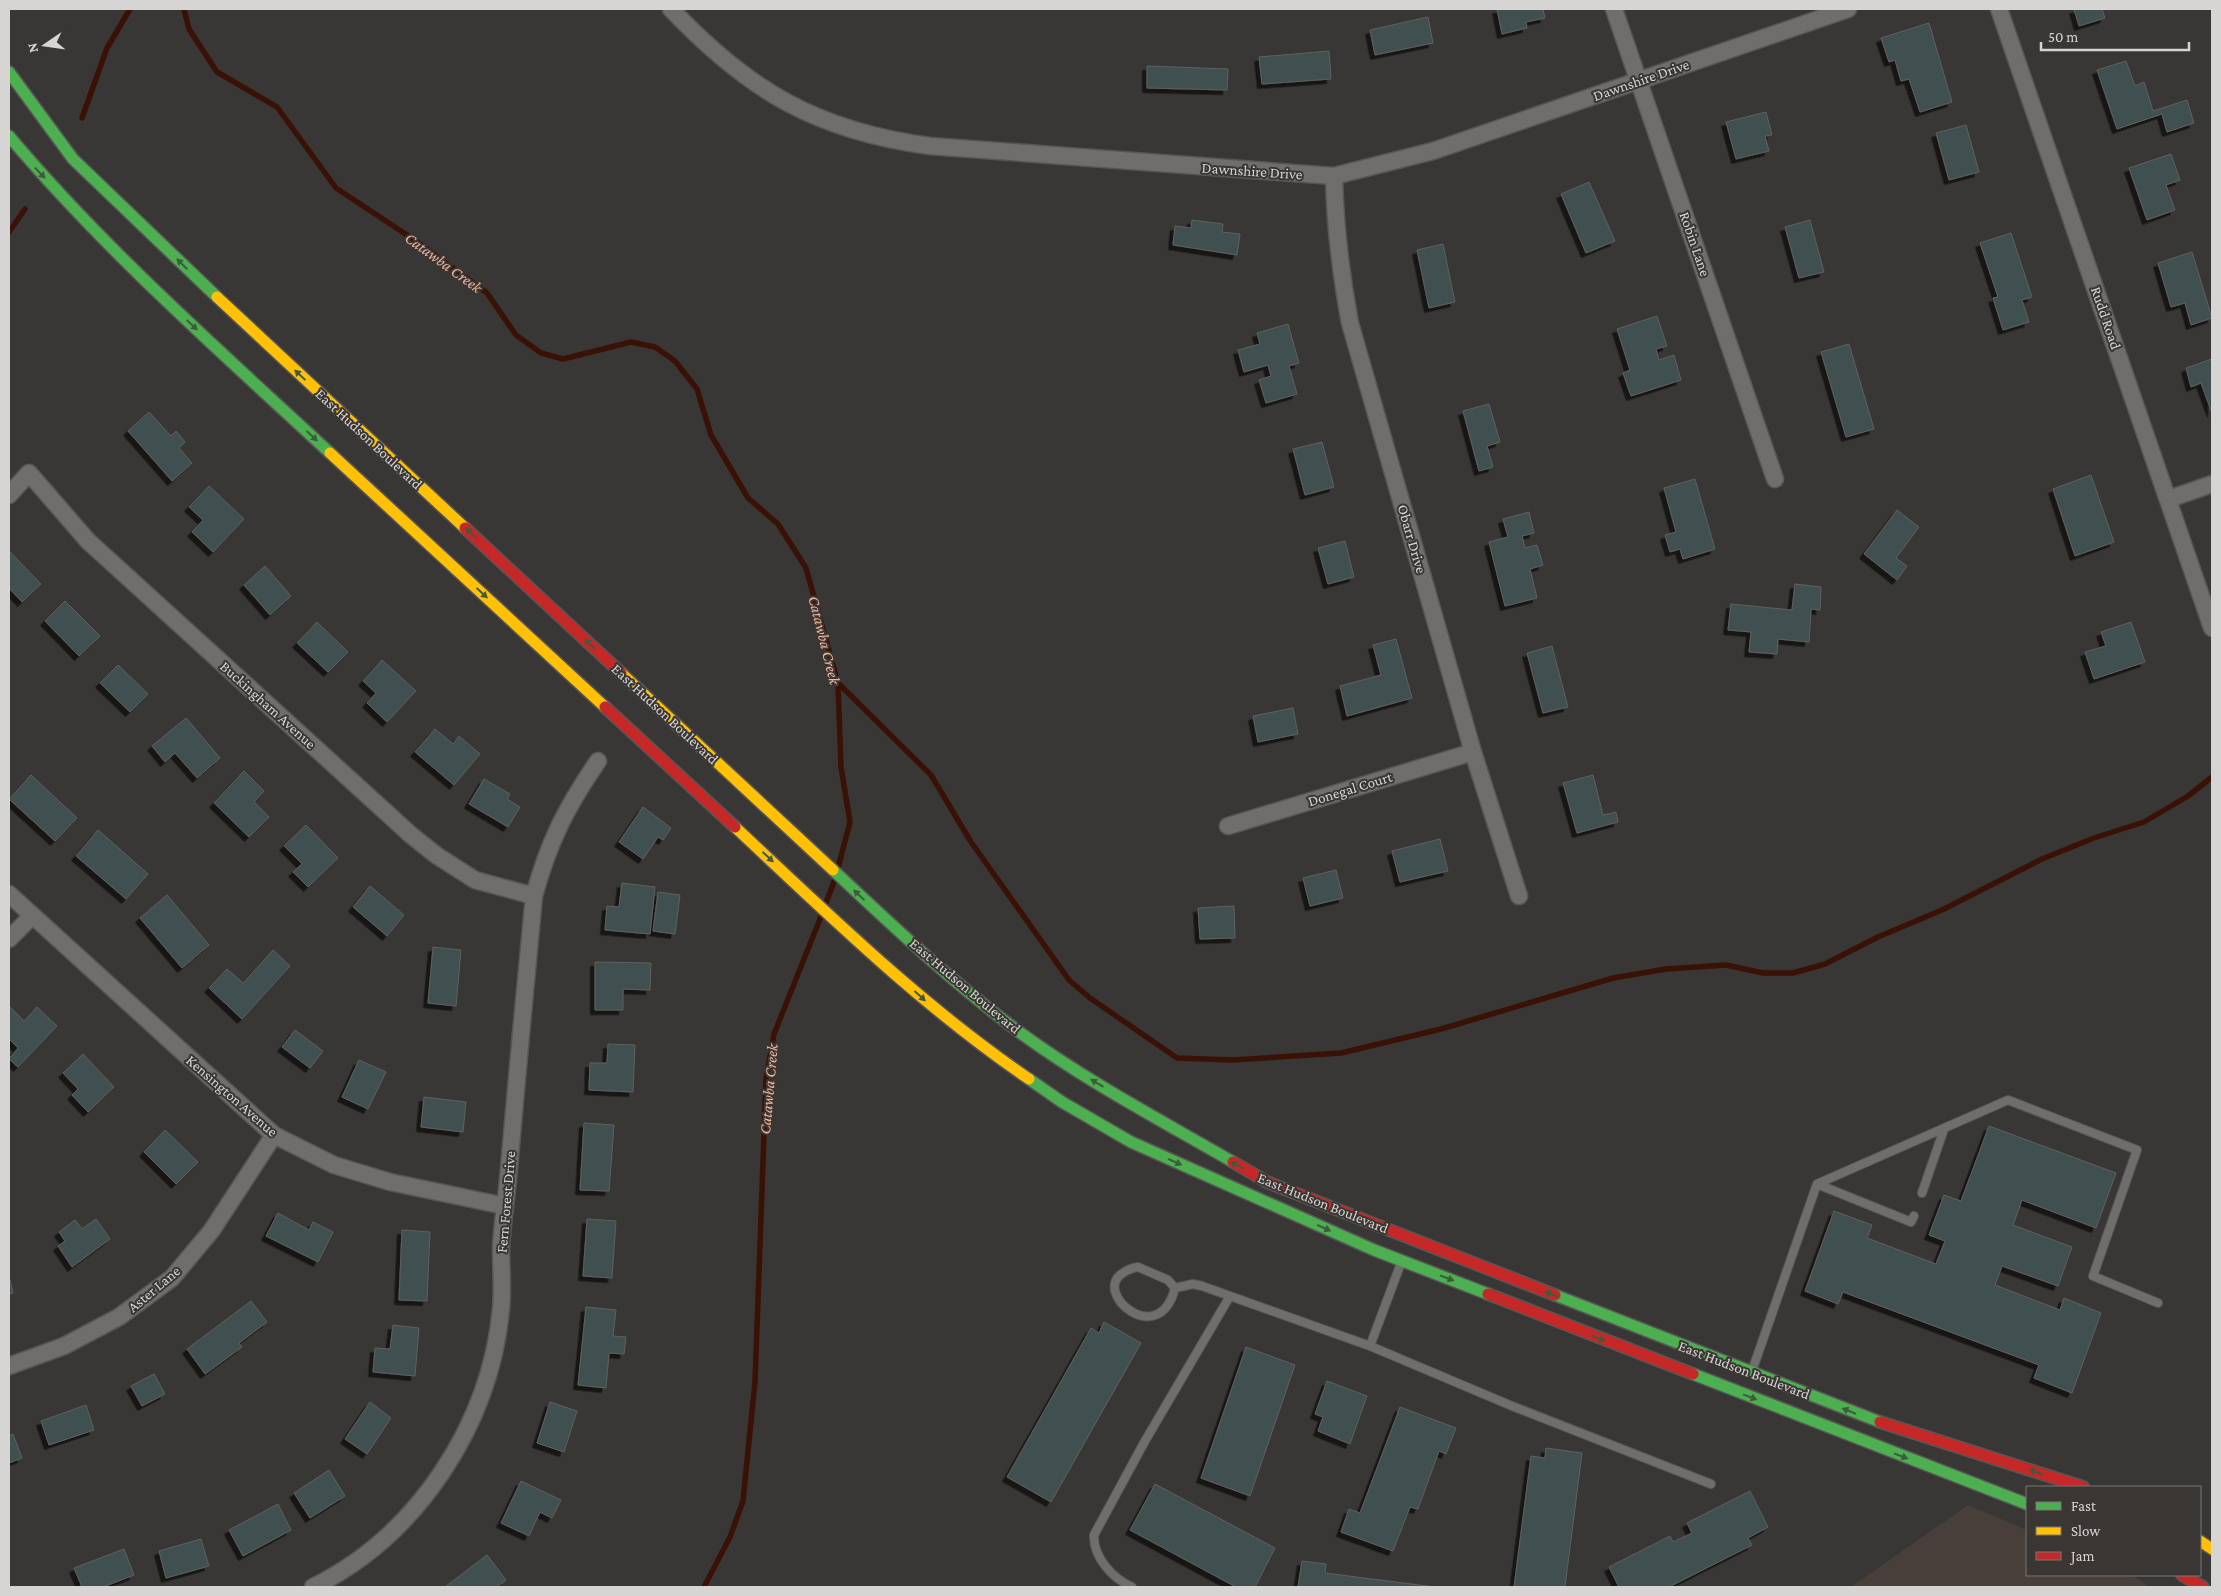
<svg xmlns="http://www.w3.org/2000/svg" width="2221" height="1596" viewBox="0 0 2221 1596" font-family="'Crimson Pro',serif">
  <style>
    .built { fill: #483f3b }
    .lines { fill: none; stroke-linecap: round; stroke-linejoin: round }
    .stream { stroke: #391105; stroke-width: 5.5 }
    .building { fill: #414f50; stroke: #60605f; filter: url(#shadow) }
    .lane-casing { stroke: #585655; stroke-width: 10 }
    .street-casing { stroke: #585655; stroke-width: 19 }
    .fast-casing { stroke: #585655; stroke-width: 14 }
    .slow-casing { stroke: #585655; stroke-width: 14 }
    .jam-casing { stroke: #585655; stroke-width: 14 }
    .lane { stroke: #706e6d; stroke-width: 8 }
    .street { stroke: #706e6d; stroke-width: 16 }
    .fast { stroke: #4caf50; stroke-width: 11 }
    .slow { stroke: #ffc107; stroke-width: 11 }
    .jam { stroke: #c62828; stroke-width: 11 }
    .oneway { fill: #3f5a3c }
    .labels { text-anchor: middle; stroke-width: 4; stroke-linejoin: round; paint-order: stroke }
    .street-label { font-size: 15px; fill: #d7d5d4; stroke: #3a3634 }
    .water-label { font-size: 16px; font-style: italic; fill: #f4b39a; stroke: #3a3634 }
  </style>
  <defs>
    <filter id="shadow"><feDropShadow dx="-4.5" dy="4.5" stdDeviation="0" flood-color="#0009"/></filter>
  </defs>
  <rect width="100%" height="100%" fill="#393735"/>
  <path class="built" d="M 1968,1505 L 2027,1530 L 2027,1575 L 2132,1575 L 2149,1587 L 1851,1587 Z"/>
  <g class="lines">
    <path class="stream" d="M 184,9 L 189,29 L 217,72 L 277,107 L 336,188 L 413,239 L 487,293 L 516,335 L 541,353 L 563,359 L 631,342 L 655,347 L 675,361 L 697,389 L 711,435 L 748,498 L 778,524 L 806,568 L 838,683 L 841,767 L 850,822 L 838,868
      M 82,118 L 107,48 L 130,9
      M 9,232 L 25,209
      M 838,683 L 931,775 L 971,842 L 1069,980 L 1090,998 L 1177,1058 L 1233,1060 L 1341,1053 L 1441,1029 L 1613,978 L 1666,969 L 1726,965 L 1763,973 L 1793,973 L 1825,964 L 1878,937 L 1942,910 L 2042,859 L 2094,838 L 2144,822 L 2188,796 L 2212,777
      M 826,903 L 835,879
      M 704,1587 L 730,1537 L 743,1501 L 755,1382 L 766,1079 L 774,1034 L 822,914"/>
  </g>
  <path class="building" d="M 1497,9 L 1543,9 L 1545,18 L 1526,22 L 1527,28 L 1502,34 Z
    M 2074,9 L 2102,9 L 2105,18 L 2079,26 Z
    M 1428,17 L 1433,43 L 1375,55 L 1370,30 Z
    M 1929,23 L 1952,102 L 1920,112 L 1909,79 L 1901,81 L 1895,60 L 1889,62 L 1881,38 Z
    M 1329,51 L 1331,79 L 1262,84 L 1259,57 Z
    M 2126,61 L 2135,86 L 2144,82 L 2153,111 L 2187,100 L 2194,123 L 2167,132 L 2162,114 L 2117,129 L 2097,70 Z
    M 1147,66 L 1228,69 L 1227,90 L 1147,88 Z
    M 1766,112 L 1772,135 L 1765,136 L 1769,151 L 1736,159 L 1726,122 Z
    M 1966,125 L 1979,172 L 1949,180 L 1936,133 Z
    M 2171,154 L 2180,180 L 2166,185 L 2175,210 L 2147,220 L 2129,168 Z
    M 1589,182 L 1615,241 L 1586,253 L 1561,194 Z
    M 1192,220 L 1223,224 L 1222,232 L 1240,234 L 1237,255 L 1173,245 L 1175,226 L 1191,228 Z
    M 1810,220 L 1824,272 L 1799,278 L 1785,227 Z
    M 2011,233 L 2032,297 L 2022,300 L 2029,322 L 2003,330 L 1993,298 L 1998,297 L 1980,243 Z
    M 1443,244 L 1455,302 L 1429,308 L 1417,250 Z
    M 2192,252 L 2212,318 L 2191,325 L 2185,303 L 2171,307 L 2158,263 Z
    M 1657,316 L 1667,346 L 1656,349 L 1659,360 L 1674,355 L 1681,380 L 1631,396 L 1623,373 L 1630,370 L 1617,329 Z
    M 1288,324 L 1299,363 L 1289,366 L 1297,394 L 1266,403 L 1259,380 L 1271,376 L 1268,365 L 1244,372 L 1238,350 L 1260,344 L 1257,333 Z
    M 1849,344 L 1874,429 L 1846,437 L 1821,352 Z
    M 2212,359 L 2212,413 L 2201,383 L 2191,387 L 2186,368 Z
    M 1489,404 L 1500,442 L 1487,446 L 1493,467 L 1479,471 L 1463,411 Z
    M 149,412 L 171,436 L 176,431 L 185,442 L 179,448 L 192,463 L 172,481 L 128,431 Z
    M 1322,442 L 1334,487 L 1305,495 L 1293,449 Z
    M 2091,475 L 2114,542 L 2075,556 L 2053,489 Z
    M 1695,479 L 1715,549 L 1683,559 L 1680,549 L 1670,552 L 1665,535 L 1676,532 L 1664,488 Z
    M 209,486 L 244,519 L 213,552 L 192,532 L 203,520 L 189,507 Z
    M 1897,510 L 1919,527 L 1896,558 L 1907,566 L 1897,580 L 1864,554 Z
    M 1529,512 L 1534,533 L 1522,536 L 1525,548 L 1537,545 L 1543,565 L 1530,569 L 1537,598 L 1505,606 L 1489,542 L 1508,537 L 1503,519 Z
    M 1345,541 L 1354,577 L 1328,584 L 1318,548 Z
    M 9,551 L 41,584 L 22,602 L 9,588 Z
    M 265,566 L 291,596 L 270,615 L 244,585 Z
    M 1795,584 L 1821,587 L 1820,610 L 1811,609 L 1809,642 L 1778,639 L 1777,654 L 1749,652 L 1751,632 L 1728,630 L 1731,604 L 1792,610 Z
    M 65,601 L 100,636 L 79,656 L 45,621 Z
    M 317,622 L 348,652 L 328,672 L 297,643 Z
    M 2131,622 L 2145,662 L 2094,679 L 2085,652 L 2106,646 L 2101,632 Z
    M 1396,639 L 1412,698 L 1347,716 L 1340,686 L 1381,675 L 1373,645 Z
    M 1552,646 L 1568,707 L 1543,713 L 1527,653 Z
    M 382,660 L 416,691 L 387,722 L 367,703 L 376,693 L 363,681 Z
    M 118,665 L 148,694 L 130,712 L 100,683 Z
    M 1293,708 L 1298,734 L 1258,742 L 1253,716 Z
    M 186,718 L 220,758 L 197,778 L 175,753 L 165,762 L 152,746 Z
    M 435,729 L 453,744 L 459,736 L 480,754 L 454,785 L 415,752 Z
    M 244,771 L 264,791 L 254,802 L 269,817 L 249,837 L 214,803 Z
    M 31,775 L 77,818 L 55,841 L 9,799 Z
    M 1593,775 L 1603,815 L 1616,812 L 1618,822 L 1577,833 L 1563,783 Z
    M 484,779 L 510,794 L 507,799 L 520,807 L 508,827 L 469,804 Z
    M 643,807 L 671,828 L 663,840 L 658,837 L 643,859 L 619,842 Z
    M 306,825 L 338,858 L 308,887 L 293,872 L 302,864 L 284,846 Z
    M 98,830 L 148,874 L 126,899 L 76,856 Z
    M 1440,839 L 1448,871 L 1400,882 L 1392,851 Z
    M 1336,870 L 1343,898 L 1310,906 L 1303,878 Z
    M 622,883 L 655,887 L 650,934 L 605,930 L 607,906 L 619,907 Z
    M 370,886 L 404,915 L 387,936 L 353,907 Z
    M 658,892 L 680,895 L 675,934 L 653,931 Z
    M 167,895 L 209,945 L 182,968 L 140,918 Z
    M 1234,906 L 1235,938 L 1200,939 L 1198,908 Z
    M 433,947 L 461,950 L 456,1006 L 428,1003 Z
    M 273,950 L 290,966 L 242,1019 L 209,988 L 227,969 L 243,983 Z
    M 595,962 L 651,963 L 650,990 L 623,989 L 623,1010 L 595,1010 Z
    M 9,1006 L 24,1021 L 37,1007 L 57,1026 L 18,1067 L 9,1059 L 18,1048 L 9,1039 Z
    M 295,1030 L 323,1051 L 310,1068 L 282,1047 Z
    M 608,1044 L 635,1045 L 633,1092 L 589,1090 L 590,1063 L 607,1063 Z
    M 83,1054 L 114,1087 L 88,1112 L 72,1095 L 78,1089 L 63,1073 Z
    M 359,1060 L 386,1072 L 368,1109 L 342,1097 Z
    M 424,1097 L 466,1102 L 463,1132 L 421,1127 Z
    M 584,1123 L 614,1125 L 609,1191 L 580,1190 Z
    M 1989,1126 L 2116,1173 L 2096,1228 L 2022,1200 L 2013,1225 L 2072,1247 L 2058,1286 L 2002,1266 L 1995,1285 L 2060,1310 L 2064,1298 L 2101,1313 L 2072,1393 L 2034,1378 L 2039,1365 L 1843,1292 L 1838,1304 L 1805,1291 L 1834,1211 L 1872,1225 L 1867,1238 L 1936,1264 L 1945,1241 L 1929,1235 L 1944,1195 L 1961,1201 Z
    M 165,1130 L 198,1162 L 176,1184 L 144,1152 Z
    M 278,1213 L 309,1230 L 313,1222 L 333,1232 L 318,1262 L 266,1236 Z
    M 96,1219 L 110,1239 L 72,1267 L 58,1246 L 65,1241 L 59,1232 L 75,1220 L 82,1229 Z
    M 587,1219 L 616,1221 L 612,1278 L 583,1276 Z
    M 402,1230 L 430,1232 L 427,1301 L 399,1300 Z
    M 9,1276 L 13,1293 L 9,1294 Z
    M 251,1301 L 267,1322 L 239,1343 L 242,1347 L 205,1374 L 187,1349 Z
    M 586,1307 L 616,1310 L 613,1336 L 626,1337 L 624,1354 L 609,1353 L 606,1388 L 578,1385 Z
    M 1104,1322 L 1141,1343 L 1051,1502 L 1007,1477 L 1091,1328 L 1099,1333 Z
    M 393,1325 L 419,1328 L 415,1376 L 373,1372 L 375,1348 L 390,1349 Z
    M 1246,1347 L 1295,1365 L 1250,1496 L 1201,1478 Z
    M 154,1374 L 165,1394 L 142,1406 L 131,1386 Z
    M 1327,1381 L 1367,1396 L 1350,1444 L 1318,1431 L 1323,1417 L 1315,1414 Z
    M 370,1402 L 391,1418 L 367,1454 L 345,1439 Z
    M 550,1402 L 577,1411 L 564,1452 L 537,1443 Z
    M 86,1405 L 94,1430 L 49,1445 L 41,1421 Z
    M 1400,1407 L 1456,1428 L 1446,1454 L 1439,1451 L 1418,1509 L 1410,1507 L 1393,1551 L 1341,1532 L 1349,1509 L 1360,1513 Z
    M 13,1434 L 22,1458 L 9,1463 L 9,1436 Z
    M 1546,1448 L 1582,1453 L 1565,1587 L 1514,1587 L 1531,1456 L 1545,1458 Z
    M 329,1470 L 345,1496 L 310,1518 L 294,1493 Z
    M 521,1481 L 561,1500 L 552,1518 L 540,1512 L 529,1536 L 501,1523 Z
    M 1155,1484 L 1275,1548 L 1255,1587 L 1236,1587 L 1130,1530 Z
    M 1750,1491 L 1768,1527 L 1748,1538 L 1752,1545 L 1669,1587 L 1619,1587 L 1609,1567 L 1670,1536 L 1673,1542 L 1692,1533 L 1687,1523 Z
    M 278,1504 L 291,1530 L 243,1556 L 229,1530 Z
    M 201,1539 L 209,1566 L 166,1578 L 159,1551 Z
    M 124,1549 L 134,1575 L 103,1587 L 82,1587 L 74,1568 Z
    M 487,1555 L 506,1580 L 497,1587 L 445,1587 Z
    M 1302,1561 L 1326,1564 L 1325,1573 L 1435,1587 L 1298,1587 Z"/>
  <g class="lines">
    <defs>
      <path id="lane" d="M 1817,1184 L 1911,1222 L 1914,1216
        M 1922,1193 L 1944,1129
        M 1138,1267 L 1168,1280 L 1175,1288 C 1159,1351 1091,1292 1123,1273 C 1128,1269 1132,1268 1138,1267 Z
        M 1175,1288 L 1193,1284 L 1202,1286 L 1370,1346 L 1512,1406 L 1711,1484
        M 1370,1346 L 1401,1263
        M 1752,1371 L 1817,1184 L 2008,1100 L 2137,1150 L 2093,1276 L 2158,1303
        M 1132,1587 C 1112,1578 1093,1557 1094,1535 L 1145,1441 L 1230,1296"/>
      <path id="street" d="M 671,9 C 749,91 817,131 930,146 L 1334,176 L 1433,151 L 1848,9
        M 1614,9 L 1775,479
        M 1999,9 L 2212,628
        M 1334,176 C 1335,226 1341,275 1350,323 L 1473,752 L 1519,896
        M 9,495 L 29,473 L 88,541 L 411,835 L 436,855 L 475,880 L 534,896
        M 2169,499 L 2212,484
        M 1228,826 L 1473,752
        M 9,894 L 274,1135 L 334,1165 L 390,1182 L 505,1206
        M 9,939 L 32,916
        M 9,1366 L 64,1346 L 119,1317 L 172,1278 L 212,1230 L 274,1135
        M 313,1587 C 417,1536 490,1425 501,1309 C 503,1289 501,1268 501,1248 C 502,1225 506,1202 508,1179 C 516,1085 525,990 534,896 C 549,841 566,808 598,761"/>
      <path id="fast" d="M 9,72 L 73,159 L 217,297
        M 9,136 C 106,251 220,351 330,453
        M 833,870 C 894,927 955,985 1022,1034 C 1088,1082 1162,1121 1233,1162
        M 1029,1079 L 1062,1102 L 1131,1142 L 1374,1250 L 1488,1294
        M 1555,1295 L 1880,1422
        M 1693,1374 L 2027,1504"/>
      <path id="slow" d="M 217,297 L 465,528
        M 330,453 L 605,707
        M 621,673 L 833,870
        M 735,827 C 829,915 922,1006 1029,1079
        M 2200,1541 L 2212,1549"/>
      <path id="jam" d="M 465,528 L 621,673
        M 605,707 L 735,827
        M 1233,1162 L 1267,1182 L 1555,1295
        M 1488,1294 L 1693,1374
        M 1880,1422 L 2083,1487
        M 2182,1575 L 2203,1587"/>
    </defs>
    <use href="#lane" class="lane-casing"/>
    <use href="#street" class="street-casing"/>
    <use href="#fast" class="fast-casing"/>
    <use href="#slow" class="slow-casing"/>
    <use href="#jam" class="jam-casing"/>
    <use href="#lane" class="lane"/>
    <use href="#street" class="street"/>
    <use href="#fast" class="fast"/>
    <use href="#slow" class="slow"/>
    <use href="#jam" class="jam"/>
  </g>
  <defs><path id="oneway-solid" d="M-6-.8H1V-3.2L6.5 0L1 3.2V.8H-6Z" transform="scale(1.25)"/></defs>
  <g class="oneway">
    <use href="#oneway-solid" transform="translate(40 173) rotate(46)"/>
    <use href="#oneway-solid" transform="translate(182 264) rotate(-136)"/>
    <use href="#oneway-solid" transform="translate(192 325) rotate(43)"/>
    <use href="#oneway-solid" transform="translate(300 375) rotate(-137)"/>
    <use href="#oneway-solid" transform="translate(312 436) rotate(43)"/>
    <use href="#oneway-solid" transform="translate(471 533) rotate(-137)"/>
    <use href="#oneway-solid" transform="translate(482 593) rotate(43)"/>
    <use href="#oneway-solid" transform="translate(590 644) rotate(-137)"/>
    <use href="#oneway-solid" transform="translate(768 857) rotate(43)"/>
    <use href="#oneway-solid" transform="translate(859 895) rotate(-137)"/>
    <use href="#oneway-solid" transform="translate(920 996) rotate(42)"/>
    <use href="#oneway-solid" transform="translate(1097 1083) rotate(-149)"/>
    <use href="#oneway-solid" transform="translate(1175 1162) rotate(24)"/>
    <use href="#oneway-solid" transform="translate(1237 1165) rotate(-151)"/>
    <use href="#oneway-solid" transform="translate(1324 1228) rotate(24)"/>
    <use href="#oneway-solid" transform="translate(1447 1278) rotate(21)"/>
    <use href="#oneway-solid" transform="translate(1551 1294) rotate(-159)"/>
    <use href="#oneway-solid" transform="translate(1598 1338) rotate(21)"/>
    <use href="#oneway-solid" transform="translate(1750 1397) rotate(21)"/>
    <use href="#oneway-solid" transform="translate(1849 1411) rotate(-158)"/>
    <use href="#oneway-solid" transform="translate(1901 1456) rotate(21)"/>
    <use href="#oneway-solid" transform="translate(2036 1472) rotate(-161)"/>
  </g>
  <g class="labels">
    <g class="street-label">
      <text transform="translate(1641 80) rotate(-19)" y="5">Dawnshire Drive</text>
      <text transform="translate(1252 171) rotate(4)" y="5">Dawnshire Drive</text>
      <text transform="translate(1695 244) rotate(71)" y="5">Robin Lane</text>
      <text transform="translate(2106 318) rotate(71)" y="5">Rudd Road</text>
      <text transform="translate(369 439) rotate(43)" y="5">East Hudson Boulevard</text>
      <text transform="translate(1412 539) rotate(74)" y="5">Obarr Drive</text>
      <text transform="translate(268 705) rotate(42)" y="5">Buckingham Avenue</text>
      <text transform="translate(665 714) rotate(43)" y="5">East Hudson Boulevard</text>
      <text transform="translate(1350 789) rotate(-17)" y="5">Donegal Court</text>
      <text transform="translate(965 986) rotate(40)" y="5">East Hudson Boulevard</text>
      <text transform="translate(232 1096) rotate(41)" y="5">Kensington Avenue</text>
      <text transform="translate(506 1202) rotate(-85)" y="5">Fern Forest Drive</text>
      <text transform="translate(1323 1203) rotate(22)" y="5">East Hudson Boulevard</text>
      <text transform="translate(154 1289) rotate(-40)" y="5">Aster Lane</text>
      <text transform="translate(1744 1370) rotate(21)" y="5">East Hudson Boulevard</text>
    </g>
    <g class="water-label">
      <text transform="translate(444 262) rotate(36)" y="6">Catawba Creek</text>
      <text transform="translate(825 640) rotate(76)" y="6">Catawba Creek</text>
      <text transform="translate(768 1089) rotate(-85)" y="6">Catawba Creek</text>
    </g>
  </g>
  <rect width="2221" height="1596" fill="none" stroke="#d7d5d4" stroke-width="20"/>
  <rect x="2026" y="1486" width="175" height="90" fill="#3a3634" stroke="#797674"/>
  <rect x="2036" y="1502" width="25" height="8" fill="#4caf50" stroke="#797674"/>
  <text x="2071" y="1511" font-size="15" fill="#d7d5d4">Fast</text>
  <rect x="2036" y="1527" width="25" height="8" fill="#ffc107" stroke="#797674"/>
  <text x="2071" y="1536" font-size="15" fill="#d7d5d4">Slow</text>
  <rect x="2036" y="1552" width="25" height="8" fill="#c62828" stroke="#797674"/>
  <text x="2071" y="1561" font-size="15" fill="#d7d5d4">Jam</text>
  <g transform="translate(45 45) rotate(257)" stroke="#3a3634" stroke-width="4" paint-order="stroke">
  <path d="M0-4L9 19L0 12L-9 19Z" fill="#d7d5d4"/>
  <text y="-8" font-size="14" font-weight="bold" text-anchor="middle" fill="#d7d5d4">N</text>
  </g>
  <path d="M2041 42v8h148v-8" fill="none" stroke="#d7d5d4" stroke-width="2.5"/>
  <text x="2048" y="42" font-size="15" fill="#d7d5d4" stroke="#3a3634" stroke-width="4" paint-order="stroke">50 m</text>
</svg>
